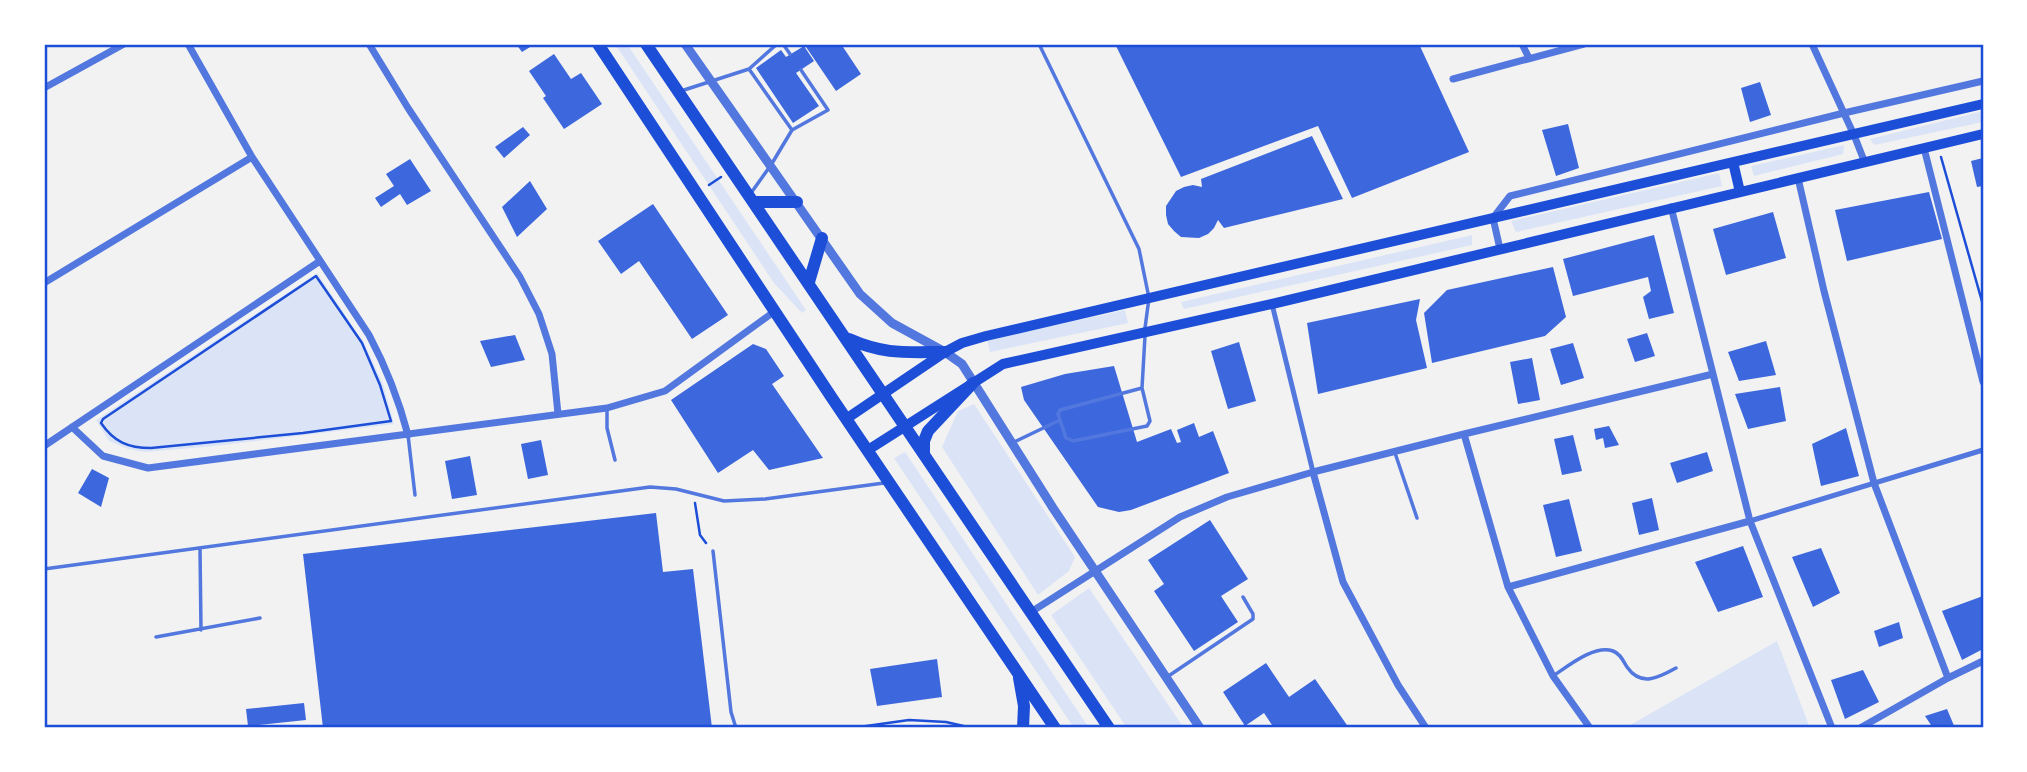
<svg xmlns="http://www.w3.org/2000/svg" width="2027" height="772" viewBox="0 0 2027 772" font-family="Raleway,sans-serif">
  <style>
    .green { fill: #dbe4f7 }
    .building { fill: #3d67dc }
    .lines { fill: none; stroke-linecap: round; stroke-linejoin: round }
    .path { stroke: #1d4ed8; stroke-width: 2.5 }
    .service { stroke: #5277de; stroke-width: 3.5 }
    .pedestrian { stroke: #5277de; stroke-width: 5 }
    .minor { stroke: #5277de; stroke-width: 7 }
    .tertiary { stroke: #5277de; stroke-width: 9 }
    .secondary { stroke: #1d4ed8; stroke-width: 10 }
    .primary { stroke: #1d4ed8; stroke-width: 12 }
    .neatline { fill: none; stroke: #1d4ed8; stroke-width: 2.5 }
  </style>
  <rect width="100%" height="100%" fill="#f2f2f2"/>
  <path class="green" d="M 615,44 L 627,44 L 806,310 L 802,313 L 774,283 Z
    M 1983,111 L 1983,122 L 1874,145 L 1870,139 Z
    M 1844,145 L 1843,154 L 1754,176 L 1751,166 Z
    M 1719,173 L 1722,186 L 1516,232 L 1511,221 Z
    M 1472,235 L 1472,245 L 1184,309 L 1181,302 Z
    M 317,273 L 364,343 L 383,384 L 394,424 L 215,446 L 145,452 L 128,449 L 109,441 L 96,420 Z
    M 1125,310 L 1128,323 L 990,352 L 987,340 Z
    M 974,404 L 1075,557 L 1069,571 L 1038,595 L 942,447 L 958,411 Z
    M 905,452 L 1089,728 L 1074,728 L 894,458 Z
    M 1089,588 L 1184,728 L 1127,728 L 1051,615 Z
    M 1777,641 L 1810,728 L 1625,728 Z"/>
  <path class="building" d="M 516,44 L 535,44 L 522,52 Z
    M 804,44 L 841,44 L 861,74 L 836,91 Z
    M 1115,44 L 1419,44 L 1469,152 L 1352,198 L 1318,126 L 1181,177 Z
    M 804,46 L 814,61 L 796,73 L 819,106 L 793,123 L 756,68 L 781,50 L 786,57 Z
    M 554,54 L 571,79 L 581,73 L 602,104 L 564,129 L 543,98 L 546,96 L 529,71 Z
    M 1760,82 L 1771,115 L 1750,122 L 1741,88 Z
    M 1568,124 L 1579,168 L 1556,176 L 1542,130 Z
    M 523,127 L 530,135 L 504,158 L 495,147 Z
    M 1312,136 L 1343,199 L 1224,228 L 1218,220 L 1214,228 L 1208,234 L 1199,238 L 1181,237 L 1174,231 L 1168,224 L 1166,215 L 1166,206 L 1176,191 L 1184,187 L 1193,185 L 1202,187 L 1201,179 Z
    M 1983,158 L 1983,186 L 1977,187 L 1971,161 Z
    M 410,159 L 431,191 L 407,205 L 400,194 L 381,207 L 375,198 L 394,186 L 386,174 Z
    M 530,181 L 547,209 L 517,237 L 502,207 Z
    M 1929,192 L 1942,239 L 1847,261 L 1835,210 Z
    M 653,204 L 728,315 L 692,339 L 639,261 L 621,274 L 598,241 Z
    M 1773,212 L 1786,258 L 1726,275 L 1713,229 Z
    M 1654,235 L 1674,313 L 1649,319 L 1643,297 L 1651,291 L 1648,277 L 1573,296 L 1563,259 Z
    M 1553,267 L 1566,317 L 1545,336 L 1432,363 L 1424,313 L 1447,290 Z
    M 1420,299 L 1416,320 L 1427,368 L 1318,394 L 1307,323 Z
    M 1647,333 L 1655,356 L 1635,362 L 1627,339 Z
    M 515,335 L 525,360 L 491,367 L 480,341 Z
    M 1766,341 L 1776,375 L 1739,381 L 1728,352 Z
    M 1239,342 L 1256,401 L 1228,409 L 1211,351 Z
    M 1573,343 L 1584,378 L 1561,385 L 1550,349 Z
    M 753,344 L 766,349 L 784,376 L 772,384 L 823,458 L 769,470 L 753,450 L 718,473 L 671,400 Z
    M 1532,358 L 1540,400 L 1518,404 L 1510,362 Z
    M 1114,366 L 1137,442 L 1171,429 L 1177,443 L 1181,442 L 1177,430 L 1194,423 L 1199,437 L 1213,431 L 1229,473 L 1131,510 L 1119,512 L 1098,507 L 1024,400 L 1021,387 L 1065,374 Z
    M 1780,387 L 1786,421 L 1748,429 L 1735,394 Z
    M 1609,426 L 1619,445 L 1605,448 L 1603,438 L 1596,440 L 1594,429 Z
    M 1846,428 L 1859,476 L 1821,486 L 1812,444 Z
    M 1573,435 L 1582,471 L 1562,475 L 1554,439 Z
    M 541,440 L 548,475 L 528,479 L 521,444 Z
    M 1707,452 L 1713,471 L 1677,483 L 1670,463 Z
    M 470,456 L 477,495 L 452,499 L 445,461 Z
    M 92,469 L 109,478 L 101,507 L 78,493 Z
    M 1652,498 L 1659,530 L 1639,535 L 1632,503 Z
    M 1569,499 L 1582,551 L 1556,557 L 1543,505 Z
    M 656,513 L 663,572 L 693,569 L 712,728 L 323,728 L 303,554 Z
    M 1210,520 L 1248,579 L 1221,596 L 1238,622 L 1194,651 L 1154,591 L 1164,584 L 1148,560 Z
    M 1743,546 L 1763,597 L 1718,612 L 1695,562 Z
    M 1821,548 L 1840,593 L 1813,607 L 1792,557 Z
    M 1983,596 L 1983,649 L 1962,660 L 1942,611 Z
    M 1899,622 L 1903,638 L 1879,647 L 1874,631 Z
    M 937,659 L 942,697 L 877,706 L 870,669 Z
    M 1266,663 L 1289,697 L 1315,679 L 1349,728 L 1274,728 L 1264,713 L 1245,726 L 1223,692 Z
    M 1863,670 L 1879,702 L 1845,719 L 1831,680 Z
    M 304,703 L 306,720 L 248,726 L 246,709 Z
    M 1947,709 L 1955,728 L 1933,728 L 1925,716 Z"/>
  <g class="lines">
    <path class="path" d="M 1941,157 L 1983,305
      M 709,185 L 721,177
      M 316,276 L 362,343 L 380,385 L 391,421 L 303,433 L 151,448 C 128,448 114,442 101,423 L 103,419 Z
      M 695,503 L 700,535 L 706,543
      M 852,728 L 909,720 L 946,722 L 968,727"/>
    <path class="service" d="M 783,44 L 790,54
      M 1039,44 L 1139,249 L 1149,298 L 1145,328
      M 749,69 L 792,130
      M 681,91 L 749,69 L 777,44
      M 751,193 L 771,165 L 792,130 L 828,110 L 801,70
      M 1142,388 L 1060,410 L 1058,414 L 1066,438 L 1073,441 L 1147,426 L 1150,421 L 1142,388 L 1145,336
      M 607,408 L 607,428 L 615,460
      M 408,435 L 415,495
      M 1012,443 L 1060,420
      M 1395,453 L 1417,518
      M 200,548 L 201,630
      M 713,551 L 731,712 L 736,728
      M 44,569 L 650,487 L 676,489 L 724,501 L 765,499 L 884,483
      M 156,637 L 260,618
      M 1553,676 C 1568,666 1595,644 1613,651 C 1621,654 1623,661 1627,667 C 1641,687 1658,678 1676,668
      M 1167,677 L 1253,619 L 1253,614 L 1243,597"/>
    <path class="pedestrian" d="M 1272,304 L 1313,472
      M 1750,521 L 1983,450"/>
    <path class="minor" d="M 188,44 L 252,157 L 369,335 C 387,369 398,397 408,435
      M 369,44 L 408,108 L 520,277 L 539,314 L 552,354 L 558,414
      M 1522,44 L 1529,58
      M 1812,44 L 1854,135 L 1865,163
      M 1453,79 L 1584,44
      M 44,88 L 124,44
      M 1924,148 L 1983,382
      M 1798,178 L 1824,291 L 1874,483 L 1948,678
      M 1671,207 L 1750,521 L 1832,728
      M 1500,249 L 1493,218 L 1510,196 L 1844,113 L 1983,81
      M 44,283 L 252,157
      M 72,427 L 103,456 L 148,468 L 607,408 L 665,391 L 775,311
      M 1464,434 L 1508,587 L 1553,676 L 1590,728
      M 44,446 L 320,261
      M 1313,472 L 1343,582 L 1398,685 L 1426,728
      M 1508,587 L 1750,521
      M 1031,612 L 1180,517 L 1227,497 L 1313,472 L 1464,434 L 1713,374
      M 1860,728 L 1948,678 L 1983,661"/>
    <path class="tertiary" d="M 685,44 L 860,294 L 892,323 L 945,352 L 962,364 L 1053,508 L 1200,728"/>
    <path class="secondary" d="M 1733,162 L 1740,192
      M 846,419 L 945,352 L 962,343 L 986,336 L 1983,104
      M 868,450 L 1003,364 L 1272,304 L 1983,134"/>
    <path class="primary" d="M 598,44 L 832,398 L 1055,728
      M 646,44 L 1109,728
      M 754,202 L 797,202
      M 809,282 L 822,238
      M 849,339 C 885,355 906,352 945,352
      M 924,454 L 924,441 L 928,431 L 973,383
      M 1019,678 L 1024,706 L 1023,728"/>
  </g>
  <rect width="2027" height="772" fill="none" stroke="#ffffff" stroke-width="91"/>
  <rect x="46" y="46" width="1936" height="680" class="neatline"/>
</svg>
